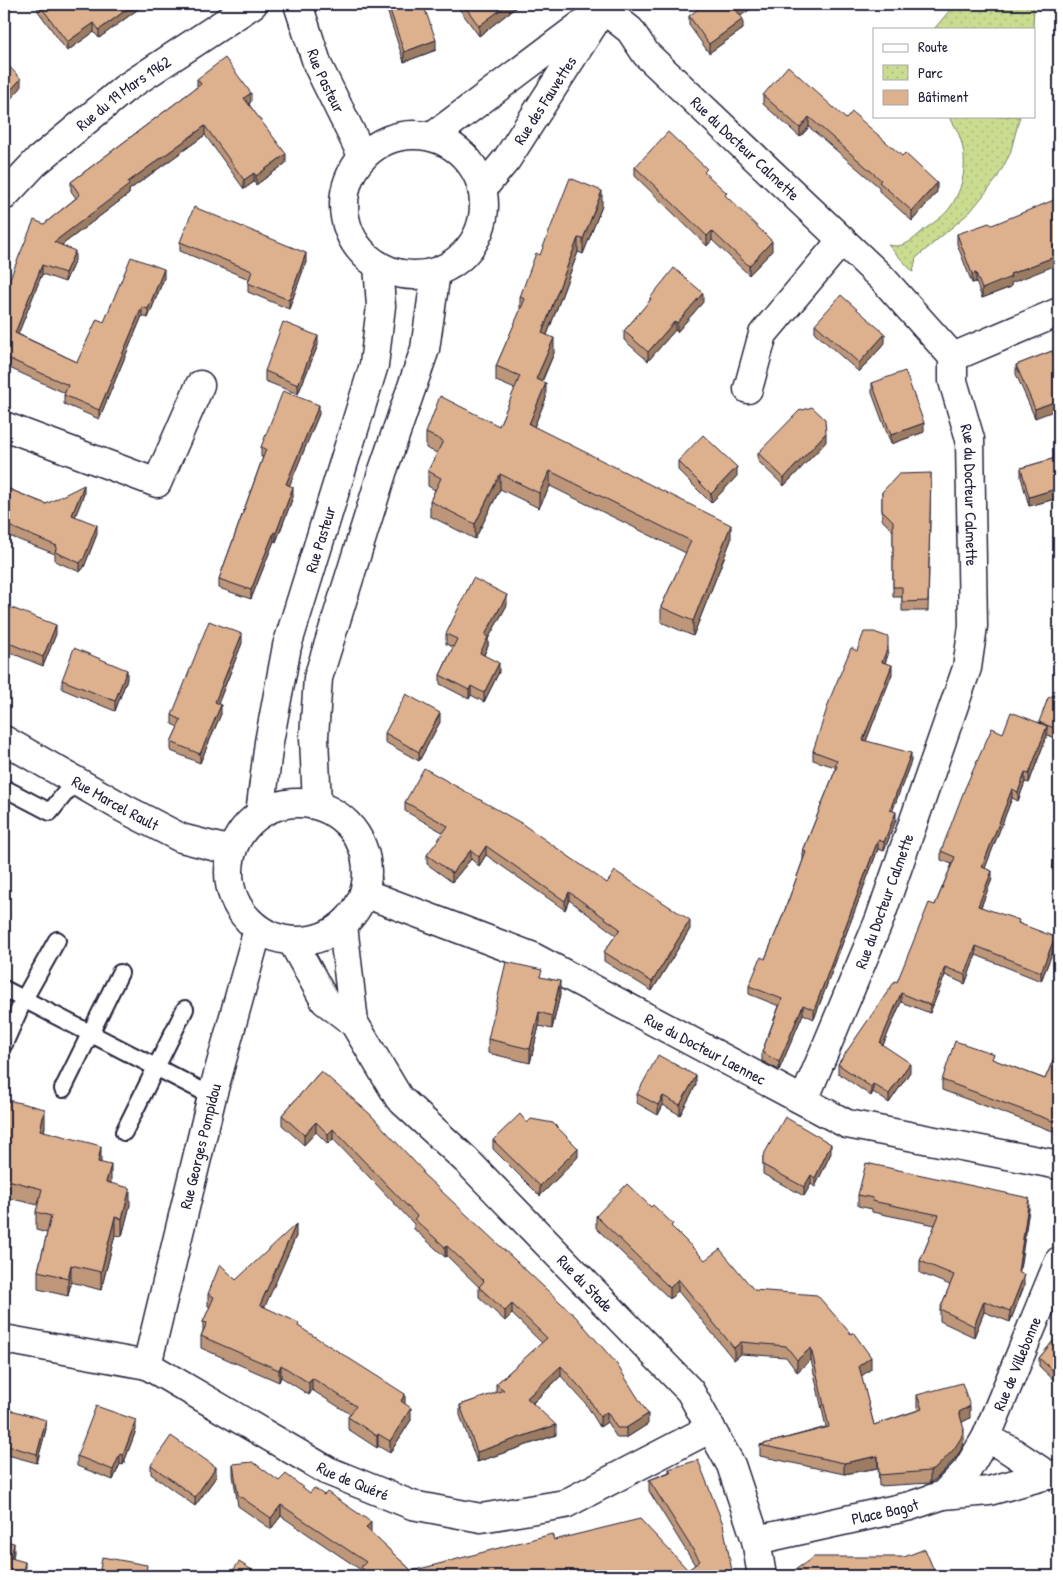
<svg xmlns="http://www.w3.org/2000/svg" width="1063" height="1580" viewBox="0 0 1063 1580" font-family="'Patrick Hand',sans-serif">
  <style>
    .park { fill: url(#park-dots); stroke: #767f66 }
    .lines { fill: none; stroke-linecap: round; stroke-linejoin: round }
    .service-casing { stroke: #22223b; stroke-width: 20 }
    .minor-casing { stroke: #22223b; stroke-width: 31 }
    .tertiary-casing { stroke: #22223b; stroke-width: 31 }
    .service { stroke: #fff; stroke-width: 16 }
    .minor { stroke: #fff; stroke-width: 28 }
    .tertiary { stroke: #fff; stroke-width: 28 }
    .wall { fill: #be977a; stroke: #22223b }
    .shaded-wall { fill: #9b7b63; stroke: #22223b }
    .building { fill: #ddb08e; stroke: #22223b }
    .labels { text-anchor: middle; stroke-width: 4; stroke-linejoin: round; paint-order: stroke }
    .street-label { font-size: 16px; fill: #22223b; stroke: #fff }
  </style>
  <defs>
    <pattern id="park-dots" width="8" height="8" patternUnits="userSpaceOnUse" patternTransform="scale(1.25)"><rect width="8" height="8" fill="#cadc90"/><path d="M2 2h.1M6 6h.1" fill="none" stroke="#adbc7d" stroke-width="1.8" stroke-linecap="round"/></pattern>
  </defs>
  <rect width="100%" height="100%" fill="#fff"/>
  <filter id="ink" filterUnits="userSpaceOnUse"><feTurbulence type="fractalNoise" baseFrequency=".02" numOctaves="2"/><feDisplacementMap in="SourceGraphic" scale="10" xChannelSelector="R" yChannelSelector="G"/><feConvolveMatrix kernelMatrix="1 2 1 2 8 2 1 2 1" color-interpolation-filters="sRGB"/></filter>
  <g filter="url(#ink)">
    <path class="park" d="M 955,4 L 1034,4 L 1033,29 L 934,29 Z
      M 948,116 L 1020,116 L 1010,154 L 996,180 L 970,212 L 916,258 L 913,272 L 888,245 C 905,249 913,239 925,229 C 933,223 943,217 949,209 C 969,182 970,143 948,116 Z"/>
    <g class="lines">
      <defs>
        <path id="service" d="M 4,788 L 50,812 L 75,781
          M 4,989 L 212,1096
          M 4,1044 L 24,999 L 57,940
          M 63,1089 L 120,973
          M 124,1132 L 185,1009"/>
        <g id="minor">
          <path id="s1" d="M 603,9 L 630,30 L 646,54 L 883,279 L 953,357 L 953,381 L 970,439 L 973,626 L 967,668 L 879,921 L 804,1100"/>
          <path id="s2" d="M 4,196 L 35,163 L 124,89 L 253,4"/>
          <path d="M 953,357 L 1059,312"/>
          <path d="M 748,389 L 763,334 L 842,240"/>
          <path d="M 4,426 L 157,483 L 200,385"/>
          <path id="s3" d="M 364,893 L 531,956 L 847,1124 L 1059,1165"/>
          <path id="s4" d="M 4,1339 L 147,1365 L 328,1471 L 412,1505 L 481,1518 L 565,1504 L 711,1428"/>
          <path id="s5" d="M 147,1365 L 212,1096 L 258,929"/>
          <path d="M 986,1438 L 1008,1449 L 1047,1475 L 1058,1474"/>
          <path d="M 943,1495 L 989,1491 L 1047,1475"/>
        </g>
        <g id="tertiary">
          <path id="s6" d="M 298,4 L 318,66 L 363,157"/>
          <circle cx="414" cy="205" r="70"/>
          <path d="M 432,137 L 609,4"/>
          <path id="s7" d="M 482,189 L 507,159 L 593,25"/>
          <path id="s8" d="M 4,740 L 125,809 L 181,838 L 232,851"/>
          <circle cx="298" cy="872" r="69"/>
          <path d="M 317,805 L 314,737 L 318,678 L 382,473 L 425,349 L 436,272"/>
          <path id="s9" d="M 260,814 L 269,742 L 287,646 L 374,365 L 381,306 L 378,265"/>
          <path d="M 343,925 L 354,1023"/>
          <path id="s10" d="M 292,941 L 325,1001 L 354,1023 L 399,1098 L 466,1160 L 690,1391 L 731,1465 L 756,1540 L 762,1576"/>
          <path id="s11" d="M 756,1540 L 910,1506 L 943,1495 L 967,1470 L 986,1438 L 1059,1261"/>
        </g>
      </defs>
      <use href="#service" class="service-casing"/>
      <use href="#minor" class="minor-casing"/>
      <use href="#tertiary" class="tertiary-casing"/>
      <use href="#service" class="service"/>
      <use href="#minor" class="minor"/>
      <use href="#tertiary" class="tertiary"/>
    </g>
    <path class="wall" d="M 38,4 L 145,4 L 99,38 L 94,32 L 67,51 L 38,11 Z
      M 385,4 L 423,4 L 436,50 L 404,62 Z
      M 457,4 L 515,4 L 515,8 L 479,36 L 457,6 Z
      M 758,4 L 740,16 L 743,29 L 709,53 L 689,25 L 689,16 Z
      M 197,79 L 251,102 L 249,104 L 286,163 L 256,185 L 254,182 L 244,189 L 205,135 L 129,190 L 129,194 L 62,245 L 75,260 L 65,282 L 42,274 L 18,334 L 77,362 L 104,322 L 164,278 L 148,318 L 142,316 L 99,419 L 64,404 L 64,395 L 65,393 L 5,366 L 4,369 L 6,288 L 44,224 L 76,198 L 71,191 L 71,182 L 197,87 Z
      M 763,95 L 846,119 L 937,192 L 912,221 L 879,191 L 879,187 L 809,127 L 800,137 L 763,104 Z
      M 635,167 L 707,175 L 772,251 L 749,275 L 712,240 L 707,246 L 635,176 Z
      M 602,206 L 583,254 L 578,252 L 547,335 L 554,353 L 542,382 L 546,398 L 534,427 L 731,540 L 693,636 L 661,622 L 661,607 L 686,553 L 550,486 L 539,508 L 500,489 L 475,539 L 430,516 L 430,501 L 435,490 L 428,486 L 428,471 L 437,453 L 426,448 L 426,433 L 499,426 L 515,389 L 496,381 L 496,366 L 520,312 L 520,297 L 540,255 Z
      M 957,234 L 1011,283 L 1011,287 L 982,298 L 976,282 L 972,283 L 957,244 Z
      M 180,242 L 306,262 L 289,309 L 248,292 L 248,283 L 249,279 L 180,251 Z
      M 650,298 L 703,302 L 677,332 L 675,330 L 648,361 L 624,340 L 624,331 L 650,301 Z
      M 815,324 L 885,343 L 859,372 L 815,333 Z
      M 318,345 L 298,394 L 265,381 L 265,371 Z
      M 1052,351 L 1035,418 L 1016,374 L 1016,365 Z
      M 872,383 L 924,432 L 891,444 L 872,393 Z
      M 319,414 L 289,486 L 293,497 L 276,542 L 274,541 L 251,599 L 219,588 L 219,579 L 263,457 L 261,457 L 261,447 Z
      M 826,442 L 784,486 L 758,461 L 758,453 Z
      M 1059,457 L 1059,498 L 1029,506 L 1021,477 L 1021,468 Z
      M 678,461 L 737,476 L 711,503 L 678,470 Z
      M 931,473 L 928,611 L 902,611 L 902,597 L 893,597 L 893,531 L 882,520 L 882,492 Z
      M 4,487 L 46,504 L 84,494 L 75,516 L 97,534 L 84,567 L 80,572 L 55,561 L 55,554 L 4,534 Z
      M 4,605 L 56,634 L 43,666 L 4,650 Z
      M 507,605 L 488,639 L 488,646 L 484,655 L 499,672 L 484,702 L 471,695 L 469,699 L 440,684 L 440,675 L 453,647 L 446,644 L 446,634 Z
      M 242,643 L 218,704 L 221,714 L 200,763 L 171,751 L 171,742 L 178,727 L 172,724 L 172,715 Z
      M 857,651 L 888,655 L 885,663 L 892,674 L 866,741 L 911,761 L 892,811 L 896,820 L 884,851 L 878,849 L 814,1019 L 803,1014 L 779,1070 L 762,1061 L 762,1052 L 779,1006 L 749,994 L 749,986 L 765,959 L 783,915 L 803,860 L 803,851 L 835,771 L 835,767 L 813,760 L 813,751 Z
      M 127,679 L 115,711 L 62,689 L 62,680 Z
      M 1059,685 L 1059,740 L 1047,735 L 1029,783 L 1025,782 L 1018,801 L 1012,798 L 985,868 L 992,879 L 981,907 L 1019,923 L 1055,946 L 1041,981 L 976,955 L 965,984 L 945,975 L 930,1013 L 901,1002 L 883,1045 L 910,1072 L 889,1103 L 873,1092 L 871,1096 L 838,1073 L 838,1064 L 897,982 L 935,905 L 952,864 L 941,860 L 941,851 L 1003,733 L 1039,723 L 1056,694 Z
      M 440,722 L 419,761 L 385,742 L 385,733 Z
      M 405,802 L 607,883 L 690,929 L 652,991 L 604,961 L 604,952 L 616,935 L 569,900 L 565,910 L 486,855 L 479,866 L 471,859 L 452,882 L 427,864 L 427,855 L 444,833 L 405,811 Z
      M 1059,852 L 1059,874 L 1053,871 L 1053,867 Z
      M 560,995 L 552,1029 L 539,1026 L 530,1063 L 488,1053 L 488,1039 Z
      M 1059,1046 L 1059,1128 L 1058,1133 L 942,1090 L 942,1080 L 994,1060 L 1045,1079 Z
      M 321,1071 L 423,1174 L 648,1424 L 626,1438 L 617,1438 L 607,1422 L 600,1427 L 586,1404 L 561,1376 L 533,1403 L 556,1435 L 477,1462 L 460,1415 L 460,1405 L 496,1393 L 496,1384 L 542,1343 L 512,1314 L 505,1321 L 479,1297 L 479,1287 L 447,1256 L 445,1257 L 414,1229 L 414,1224 L 333,1139 L 328,1144 L 316,1132 L 304,1145 L 282,1125 L 282,1115 Z
      M 696,1085 L 680,1115 L 663,1105 L 658,1115 L 637,1103 L 637,1094 Z
      M 4,1099 L 45,1127 L 44,1131 L 101,1163 L 111,1183 L 130,1205 L 122,1236 L 115,1235 L 101,1290 L 71,1282 L 68,1296 L 38,1289 L 38,1271 L 47,1233 L 36,1230 L 36,1212 L 38,1205 L 4,1197 Z
      M 493,1140 L 578,1157 L 540,1196 L 493,1149 Z
      M 831,1153 L 815,1187 L 811,1184 L 804,1196 L 763,1174 L 763,1156 Z
      M 858,1195 L 1029,1209 L 1019,1273 L 1024,1286 L 1010,1322 L 984,1312 L 974,1337 L 940,1321 L 940,1309 L 950,1285 L 920,1273 L 920,1261 L 935,1225 L 872,1212 L 872,1209 L 858,1206 Z
      M 596,1216 L 673,1228 L 705,1260 L 754,1290 L 871,1369 L 861,1376 L 874,1425 L 918,1410 L 917,1407 L 917,1395 L 970,1418 L 962,1422 L 964,1440 L 961,1450 L 954,1460 L 936,1479 L 930,1483 L 879,1486 L 878,1468 L 844,1474 L 760,1456 L 760,1445 L 826,1427 L 811,1360 L 797,1372 L 786,1357 L 741,1354 L 734,1360 L 678,1291 L 670,1299 L 596,1228 Z
      M 296,1236 L 264,1307 L 299,1327 L 405,1404 L 411,1420 L 390,1453 L 378,1446 L 377,1448 L 348,1429 L 348,1417 L 350,1414 L 312,1390 L 309,1395 L 281,1377 L 279,1382 L 201,1348 L 201,1336 L 203,1331 L 203,1322 L 210,1307 L 208,1306 L 208,1294 L 236,1280 Z
      M 1059,1334 L 1059,1385 L 1039,1366 L 1039,1358 Z
      M 4,1408 L 46,1429 L 37,1463 L 4,1454 Z
      M 136,1430 L 123,1465 L 120,1464 L 113,1480 L 77,1466 L 77,1456 Z
      M 233,1464 L 310,1493 L 371,1533 L 412,1571 L 554,1540 L 688,1570 L 695,1565 L 649,1491 L 649,1480 L 669,1472 L 669,1469 L 733,1576 L 361,1576 L 361,1570 L 281,1516 L 271,1529 L 238,1506 L 233,1475 Z
      M 151,1465 L 216,1477 L 195,1506 L 151,1474 Z"/>
    <path class="shaded-wall" d="M 134,4 L 145,4 L 99,38 L 99,30 Z
      M 508,4 L 515,4 L 515,8 L 479,36 L 479,26 Z
      M 745,4 L 758,4 L 736,19 L 736,10 Z
      M 743,19 L 743,29 L 709,53 L 709,44 Z
      M 94,23 L 94,32 L 67,51 L 67,42 Z
      M 436,40 L 436,50 L 404,62 L 404,52 Z
      M 21,79 L 21,88 L 4,106 L 4,97 Z
      M 251,93 L 251,102 L 244,107 L 244,98 Z
      M 809,117 L 809,127 L 800,137 L 800,128 Z
      M 205,126 L 205,135 L 129,190 L 129,194 L 54,251 L 54,242 L 128,182 Z
      M 286,154 L 286,163 L 256,185 L 256,176 Z
      M 254,173 L 254,182 L 244,189 L 244,180 Z
      M 937,183 L 937,192 L 912,221 L 912,211 Z
      M 602,191 L 602,206 L 583,254 L 583,239 Z
      M 712,231 L 712,240 L 707,246 L 707,236 Z
      M 578,238 L 578,252 L 542,348 L 542,333 Z
      M 772,241 L 772,251 L 749,275 L 749,266 Z
      M 75,251 L 75,260 L 65,282 L 65,273 Z
      M 306,253 L 306,262 L 289,309 L 289,300 Z
      M 1059,255 L 1059,264 L 1011,283 L 1011,287 L 982,298 L 982,289 L 1010,274 Z
      M 42,265 L 42,274 L 15,342 L 15,333 Z
      M 164,269 L 164,278 L 148,318 L 148,309 Z
      M 976,273 L 976,282 L 972,283 L 972,274 Z
      M 703,293 L 703,302 L 677,332 L 677,323 Z
      M 142,307 L 142,316 L 99,419 L 99,410 Z
      M 675,321 L 675,330 L 648,361 L 648,352 Z
      M 885,334 L 885,343 L 859,372 L 859,363 Z
      M 318,336 L 318,345 L 298,394 L 298,385 Z
      M 554,338 L 554,353 L 536,394 L 536,379 Z
      M 5,357 L 5,366 L 4,369 L 4,360 Z
      M 546,383 L 546,398 L 529,439 L 529,424 Z
      M 1059,400 L 1059,409 L 1035,418 L 1035,409 Z
      M 319,405 L 319,414 L 286,494 L 286,484 Z
      M 924,423 L 924,432 L 891,444 L 891,435 Z
      M 826,433 L 826,442 L 784,486 L 784,478 Z
      M 737,467 L 737,476 L 711,503 L 711,494 Z
      M 550,471 L 550,486 L 539,508 L 539,493 Z
      M 500,474 L 500,489 L 475,539 L 475,524 Z
      M 84,485 L 84,494 L 72,525 L 72,515 Z
      M 293,487 L 293,497 L 276,542 L 276,533 Z
      M 1059,488 L 1059,498 L 1029,506 L 1029,497 Z
      M 97,525 L 97,534 L 84,567 L 80,572 L 80,563 Z
      M 731,525 L 731,540 L 693,636 L 693,621 Z
      M 274,532 L 274,541 L 251,599 L 251,590 Z
      M 507,595 L 507,605 L 488,639 L 488,646 L 480,662 L 480,653 L 485,635 Z
      M 56,625 L 56,634 L 43,666 L 43,657 Z
      M 242,634 L 242,643 L 215,711 L 215,702 Z
      M 888,647 L 888,655 L 882,670 L 882,662 Z
      M 499,663 L 499,672 L 484,702 L 484,693 Z
      M 892,665 L 892,674 L 863,749 L 863,740 Z
      M 127,670 L 127,679 L 115,711 L 115,701 Z
      M 471,686 L 471,695 L 469,699 L 469,690 Z
      M 221,705 L 221,714 L 200,763 L 200,754 Z
      M 440,713 L 440,722 L 419,761 L 419,752 Z
      M 1047,726 L 1047,735 L 1029,783 L 1029,774 Z
      M 911,753 L 911,761 L 890,818 L 890,810 Z
      M 1025,773 L 1025,782 L 1018,801 L 1018,792 Z
      M 1012,789 L 1012,798 L 982,876 L 982,867 Z
      M 896,812 L 896,820 L 884,851 L 884,842 Z
      M 878,840 L 878,849 L 814,1019 L 814,1010 Z
      M 486,846 L 486,855 L 479,866 L 479,857 Z
      M 471,850 L 471,859 L 452,882 L 452,873 Z
      M 992,871 L 992,879 L 978,914 L 978,906 Z
      M 569,892 L 569,900 L 565,910 L 565,901 Z
      M 690,920 L 690,929 L 652,991 L 652,982 Z
      M 1055,937 L 1055,946 L 1041,981 L 1041,972 Z
      M 976,946 L 976,955 L 965,984 L 965,975 Z
      M 945,967 L 945,975 L 930,1013 L 930,1005 Z
      M 560,981 L 560,995 L 552,1029 L 552,1016 Z
      M 901,993 L 901,1002 L 880,1052 L 880,1043 Z
      M 803,1005 L 803,1014 L 779,1070 L 779,1062 Z
      M 539,1012 L 539,1026 L 530,1063 L 530,1049 Z
      M 910,1063 L 910,1072 L 889,1103 L 889,1094 Z
      M 696,1076 L 696,1085 L 680,1115 L 680,1105 Z
      M 873,1084 L 873,1092 L 871,1096 L 871,1087 Z
      M 663,1096 L 663,1105 L 658,1115 L 658,1105 Z
      M 45,1109 L 45,1127 L 40,1148 L 40,1130 Z
      M 1059,1118 L 1059,1128 L 1058,1133 L 1058,1123 Z
      M 316,1122 L 316,1132 L 304,1145 L 304,1135 Z
      M 333,1129 L 333,1139 L 328,1144 L 328,1134 Z
      M 831,1144 L 831,1153 L 815,1187 L 815,1178 Z
      M 101,1146 L 101,1163 L 98,1162 Z
      M 578,1148 L 578,1157 L 540,1196 L 540,1186 Z
      M 111,1165 L 111,1182 L 106,1200 L 106,1182 Z
      M 811,1175 L 811,1184 L 804,1196 L 804,1187 Z
      M 130,1188 L 130,1205 L 122,1236 L 122,1219 Z
      M 1029,1198 L 1029,1209 L 1018,1283 L 1018,1272 Z
      M 115,1217 L 115,1235 L 101,1290 L 101,1272 Z
      M 296,1224 L 296,1236 L 260,1318 L 260,1305 Z
      M 447,1246 L 447,1256 L 445,1257 L 445,1247 Z
      M 71,1265 L 71,1282 L 68,1296 L 68,1278 Z
      M 1024,1275 L 1024,1286 L 1010,1322 L 1010,1311 Z
      M 678,1279 L 678,1291 L 670,1299 L 670,1288 Z
      M 984,1301 L 984,1312 L 974,1337 L 974,1326 Z
      M 512,1304 L 512,1314 L 505,1321 L 505,1311 Z
      M 741,1342 L 741,1354 L 734,1360 L 734,1348 Z
      M 811,1348 L 811,1360 L 797,1372 L 797,1360 Z
      M 871,1357 L 871,1369 L 859,1378 L 859,1366 Z
      M 281,1365 L 281,1377 L 279,1382 L 279,1370 Z
      M 561,1366 L 561,1376 L 527,1408 L 527,1398 Z
      M 312,1378 L 312,1390 L 309,1395 L 309,1383 Z
      M 405,1394 L 405,1406 L 401,1401 Z
      M 970,1406 L 970,1418 L 959,1424 L 959,1412 Z
      M 411,1408 L 411,1420 L 390,1453 L 390,1441 Z
      M 607,1412 L 607,1422 L 600,1427 L 600,1417 Z
      M 648,1414 L 648,1424 L 626,1438 L 626,1428 Z
      M 46,1420 L 46,1429 L 37,1463 L 37,1454 Z
      M 136,1420 L 136,1430 L 123,1465 L 123,1455 Z
      M 556,1425 L 556,1435 L 477,1462 L 477,1452 Z
      M 964,1429 L 964,1440 L 961,1450 L 954,1460 L 936,1479 L 930,1483 L 930,1471 Z
      M 378,1434 L 378,1446 L 377,1448 L 377,1436 Z
      M 120,1454 L 120,1464 L 113,1480 L 113,1470 Z
      M 878,1456 L 878,1468 L 844,1474 L 844,1463 Z
      M 216,1467 L 216,1477 L 195,1506 L 195,1497 Z
      M 281,1505 L 281,1516 L 271,1529 L 271,1518 Z
      M 371,1522 L 371,1533 L 366,1528 Z
      M 14,1543 L 14,1553 L 11,1567 L 11,1558 Z
      M 25,1562 L 25,1572 L 24,1576 L 22,1576 Z
      M 445,1570 L 445,1576 L 439,1576 Z
      M 588,1570 L 588,1576 L 563,1576 Z"/>
    <path class="building" d="M 39,4 L 134,4 L 99,30 L 94,23 L 67,42 Z
      M 388,4 L 423,4 L 436,40 L 404,52 Z
      M 463,4 L 508,4 L 479,26 Z
      M 705,4 L 745,4 L 736,10 L 743,19 L 709,44 L 689,16 Z
      M 225,58 L 251,93 L 244,98 L 286,154 L 256,176 L 254,173 L 244,180 L 205,126 L 128,182 L 129,185 L 54,242 L 75,251 L 65,273 L 42,265 L 15,333 L 77,362 L 97,319 L 104,322 L 131,257 L 164,269 L 148,309 L 142,307 L 99,410 L 64,395 L 68,385 L 5,357 L 4,360 L 4,287 L 6,288 L 34,220 L 44,224 L 80,195 L 71,182 L 201,84 L 197,79 Z
      M 4,61 L 21,79 L 4,97 Z
      M 788,66 L 846,119 L 852,112 L 902,156 L 905,153 L 937,183 L 912,211 L 879,182 L 881,180 L 809,117 L 800,128 L 763,95 Z
      M 668,132 L 707,169 L 704,172 L 727,193 L 725,195 L 772,241 L 749,266 L 712,231 L 707,236 L 635,167 Z
      M 570,178 L 602,191 L 583,239 L 578,238 L 542,333 L 554,338 L 536,379 L 546,383 L 529,424 L 731,525 L 693,621 L 661,607 L 691,541 L 550,471 L 539,493 L 500,474 L 475,524 L 430,501 L 441,478 L 428,471 L 443,441 L 426,433 L 440,396 L 499,426 L 520,376 L 496,366 L 525,299 L 520,297 L 536,253 L 540,255 Z
      M 1059,198 L 1059,255 L 1010,274 L 1011,277 L 982,289 L 976,273 L 972,274 L 957,234 L 989,223 L 992,225 Z
      M 194,207 L 306,253 L 289,300 L 248,283 L 252,271 L 180,242 Z
      M 674,268 L 703,293 L 677,323 L 675,321 L 648,352 L 624,331 L 651,299 L 650,298 Z
      M 841,295 L 885,334 L 859,363 L 815,324 Z
      M 283,322 L 318,336 L 298,385 L 265,371 Z
      M 1052,351 L 1059,371 L 1059,400 L 1035,409 L 1016,365 Z
      M 905,371 L 924,423 L 891,435 L 872,383 Z
      M 283,391 L 319,405 L 286,484 L 293,487 L 276,533 L 274,532 L 251,590 L 219,579 L 266,449 L 261,447 Z
      M 812,407 L 825,419 L 826,433 L 784,478 L 758,453 L 801,409 L 803,410 Z
      M 703,435 L 737,467 L 711,494 L 678,461 Z
      M 1059,457 L 1059,488 L 1029,497 L 1021,468 Z
      M 931,473 L 928,601 L 902,602 L 902,587 L 893,587 L 893,521 L 882,510 L 882,492 L 899,474 Z
      M 84,485 L 72,515 L 97,525 L 84,558 L 80,563 L 55,552 L 57,546 L 4,524 L 4,487 L 46,504 Z
      M 473,578 L 507,595 L 485,635 L 488,637 L 480,653 L 499,663 L 484,693 L 471,686 L 469,690 L 440,675 L 457,639 L 446,634 Z
      M 4,605 L 56,625 L 43,657 L 4,641 Z
      M 209,621 L 242,634 L 215,702 L 221,705 L 200,754 L 171,742 L 181,720 L 172,715 Z
      M 864,632 L 874,632 L 888,637 L 888,647 L 882,662 L 892,665 L 863,740 L 911,753 L 890,810 L 896,812 L 884,842 L 878,840 L 814,1010 L 803,1005 L 779,1062 L 762,1052 L 782,999 L 749,986 L 761,957 L 765,959 L 783,915 L 806,852 L 803,851 L 837,766 L 835,765 L 837,760 L 813,751 L 831,696 L 851,648 L 857,651 Z
      M 74,648 L 127,670 L 115,701 L 62,680 Z
      M 1059,685 L 1059,730 L 1039,722 L 1048,698 L 1056,694 Z
      M 406,694 L 440,713 L 419,752 L 385,733 Z
      M 1011,712 L 1047,726 L 1029,774 L 1025,773 L 1018,792 L 1012,789 L 982,867 L 992,871 L 978,906 L 1019,920 L 1018,923 L 1055,937 L 1041,972 L 976,946 L 965,975 L 945,967 L 930,1005 L 901,993 L 880,1043 L 910,1063 L 889,1094 L 873,1084 L 871,1087 L 838,1064 L 895,981 L 897,982 L 929,903 L 935,905 L 955,857 L 941,851 L 965,788 L 992,728 L 1003,733 Z
      M 424,768 L 521,823 L 607,883 L 615,871 L 690,920 L 652,982 L 604,952 L 620,929 L 569,892 L 565,901 L 486,846 L 479,857 L 471,850 L 452,873 L 427,855 L 448,826 L 405,802 Z
      M 1059,852 L 1059,869 L 1053,867 Z
      M 506,962 L 542,970 L 540,977 L 560,981 L 552,1016 L 539,1012 L 530,1049 L 488,1039 Z
      M 955,1041 L 994,1054 L 992,1059 L 1045,1079 L 1059,1046 L 1059,1118 L 1058,1123 L 942,1080 Z
      M 658,1055 L 696,1076 L 680,1105 L 663,1096 L 658,1105 L 637,1094 Z
      M 321,1071 L 370,1114 L 423,1171 L 422,1173 L 576,1317 L 616,1363 L 648,1414 L 626,1428 L 617,1428 L 607,1412 L 600,1417 L 586,1394 L 561,1366 L 527,1398 L 556,1425 L 477,1452 L 460,1405 L 504,1390 L 496,1384 L 547,1338 L 512,1304 L 505,1311 L 479,1287 L 484,1281 L 447,1246 L 445,1247 L 414,1219 L 417,1216 L 333,1129 L 328,1134 L 316,1122 L 304,1135 L 282,1115 Z
      M 4,1099 L 45,1109 L 40,1130 L 101,1146 L 98,1162 L 111,1165 L 106,1182 L 130,1188 L 122,1219 L 115,1217 L 101,1272 L 71,1265 L 68,1278 L 38,1271 L 51,1216 L 36,1212 L 42,1189 L 4,1179 Z
      M 520,1114 L 527,1123 L 531,1119 L 553,1123 L 578,1148 L 540,1186 L 493,1140 Z
      M 785,1117 L 831,1144 L 815,1178 L 811,1175 L 804,1187 L 763,1165 L 763,1156 Z
      M 866,1163 L 1029,1198 L 1018,1272 L 1024,1275 L 1010,1311 L 984,1301 L 974,1326 L 940,1309 L 954,1275 L 920,1261 L 939,1215 L 872,1201 L 873,1198 L 858,1195 Z
      M 627,1184 L 651,1207 L 653,1205 L 673,1224 L 671,1226 L 705,1260 L 720,1249 L 754,1290 L 817,1295 L 851,1334 L 853,1332 L 871,1357 L 859,1366 L 874,1425 L 922,1409 L 917,1395 L 962,1383 L 970,1406 L 959,1412 L 964,1429 L 961,1438 L 954,1449 L 936,1468 L 930,1471 L 879,1475 L 878,1456 L 844,1463 L 760,1445 L 829,1427 L 811,1348 L 797,1360 L 786,1346 L 741,1342 L 734,1348 L 678,1279 L 670,1288 L 596,1216 Z
      M 296,1224 L 260,1305 L 299,1323 L 298,1326 L 405,1394 L 401,1401 L 411,1408 L 390,1441 L 378,1434 L 377,1436 L 348,1417 L 356,1406 L 312,1378 L 309,1383 L 281,1365 L 279,1370 L 201,1336 L 207,1323 L 203,1322 L 214,1297 L 208,1294 L 220,1264 L 236,1280 Z
      M 1059,1334 L 1059,1376 L 1039,1358 Z
      M 96,1406 L 136,1420 L 123,1455 L 120,1454 L 113,1470 L 77,1456 Z
      M 4,1408 L 46,1420 L 37,1454 L 4,1445 Z
      M 171,1436 L 216,1467 L 195,1497 L 151,1465 Z
      M 698,1460 L 723,1524 L 733,1576 L 589,1576 L 588,1570 L 563,1576 L 446,1576 L 445,1570 L 439,1576 L 370,1576 L 361,1567 L 366,1562 L 281,1505 L 271,1518 L 238,1495 L 233,1464 L 253,1462 L 279,1481 L 286,1474 L 310,1493 L 314,1488 L 324,1495 L 327,1492 L 371,1522 L 366,1528 L 412,1571 L 552,1534 L 554,1540 L 640,1519 L 688,1570 L 700,1561 L 649,1480 L 671,1472 L 669,1469 Z
      M 4,1541 L 14,1543 L 11,1558 L 25,1562 L 22,1576 L 4,1576 Z
      M 925,1549 L 933,1568 L 936,1576 L 793,1576 L 792,1572 L 814,1557 L 904,1557 Z
      M 102,1557 L 147,1565 L 146,1576 L 99,1576 Z
      M 239,1562 L 262,1576 L 229,1576 Z
      M 1059,1571 L 1059,1576 L 1046,1576 Z"/>
  </g>
  <g class="labels">
    <g class="street-label">
      <text dy="6" stroke="none"><textPath href="#s6" startOffset="82">Rue Pasteur</textPath></text>
      <text dy="6" stroke="none"><textPath href="#s2" startOffset="158">Rue du 19 Mars 1962</textPath></text>
      <text dy="6" stroke="none"><textPath href="#s7" startOffset="109">Rue des Fauvettes</textPath></text>
      <text dy="6" stroke="none"><textPath href="#s1" startOffset="200">Rue du Docteur Calmette</textPath></text>
      <text dy="6" stroke="none"><textPath href="#s1" startOffset="635">Rue du Docteur Calmette</textPath></text>
      <text dy="6" stroke="none"><textPath href="#s9" startOffset="282">Rue Pasteur</textPath></text>
      <text dy="6" stroke="none"><textPath href="#s8" startOffset="128">Rue Marcel Rault</textPath></text>
      <text transform="translate(884 901) rotate(-70)" y="6">Rue du Docteur Calmette</text>
      <text dy="6" stroke="none"><textPath href="#s3" startOffset="376">Rue du Docteur Laennec</textPath></text>
      <text dy="6" stroke="none"><textPath href="#s5" startOffset="225">Rue Georges Pompidou</textPath></text>
      <text dy="6" stroke="none"><textPath href="#s10" startOffset="455">Rue du Stade</textPath></text>
      <text dy="6" stroke="none"><textPath href="#s11" startOffset="345">Rue de Villebonne</textPath></text>
      <text dy="6" stroke="none"><textPath href="#s4" startOffset="382">Rue de Quéré</textPath></text>
      <text dy="6" stroke="none"><textPath href="#s11" startOffset="132">Place Bagot</textPath></text>
    </g>
  </g>
  <rect width="1063" height="1580" fill="none" stroke="#fff" stroke-width="20"/>
  <rect x="10" y="10" width="1043" height="1560" fill="none" stroke="#22223b" stroke-width="2" filter="url(#ink)"/>
  <rect x="873" y="28" width="162" height="90" fill="#ffffff" stroke="#a7a7b1"/>
  <rect x="883" y="44" width="25" height="8" fill="#ffffff" stroke="#a7a7b1"/>
  <text x="918" y="52" font-size="15" fill="#22223b">Route</text>
  <rect x="883" y="65" width="25" height="15" fill="url(#park-dots)" stroke="#a7a7b1"/>
  <text x="918" y="78" font-size="15" fill="#22223b">Parc</text>
  <rect x="883" y="90" width="25" height="15" fill="#ddb08e" stroke="#a7a7b1"/>
  <text x="918" y="102" font-size="15" fill="#22223b">Bâtiment</text>
</svg>
